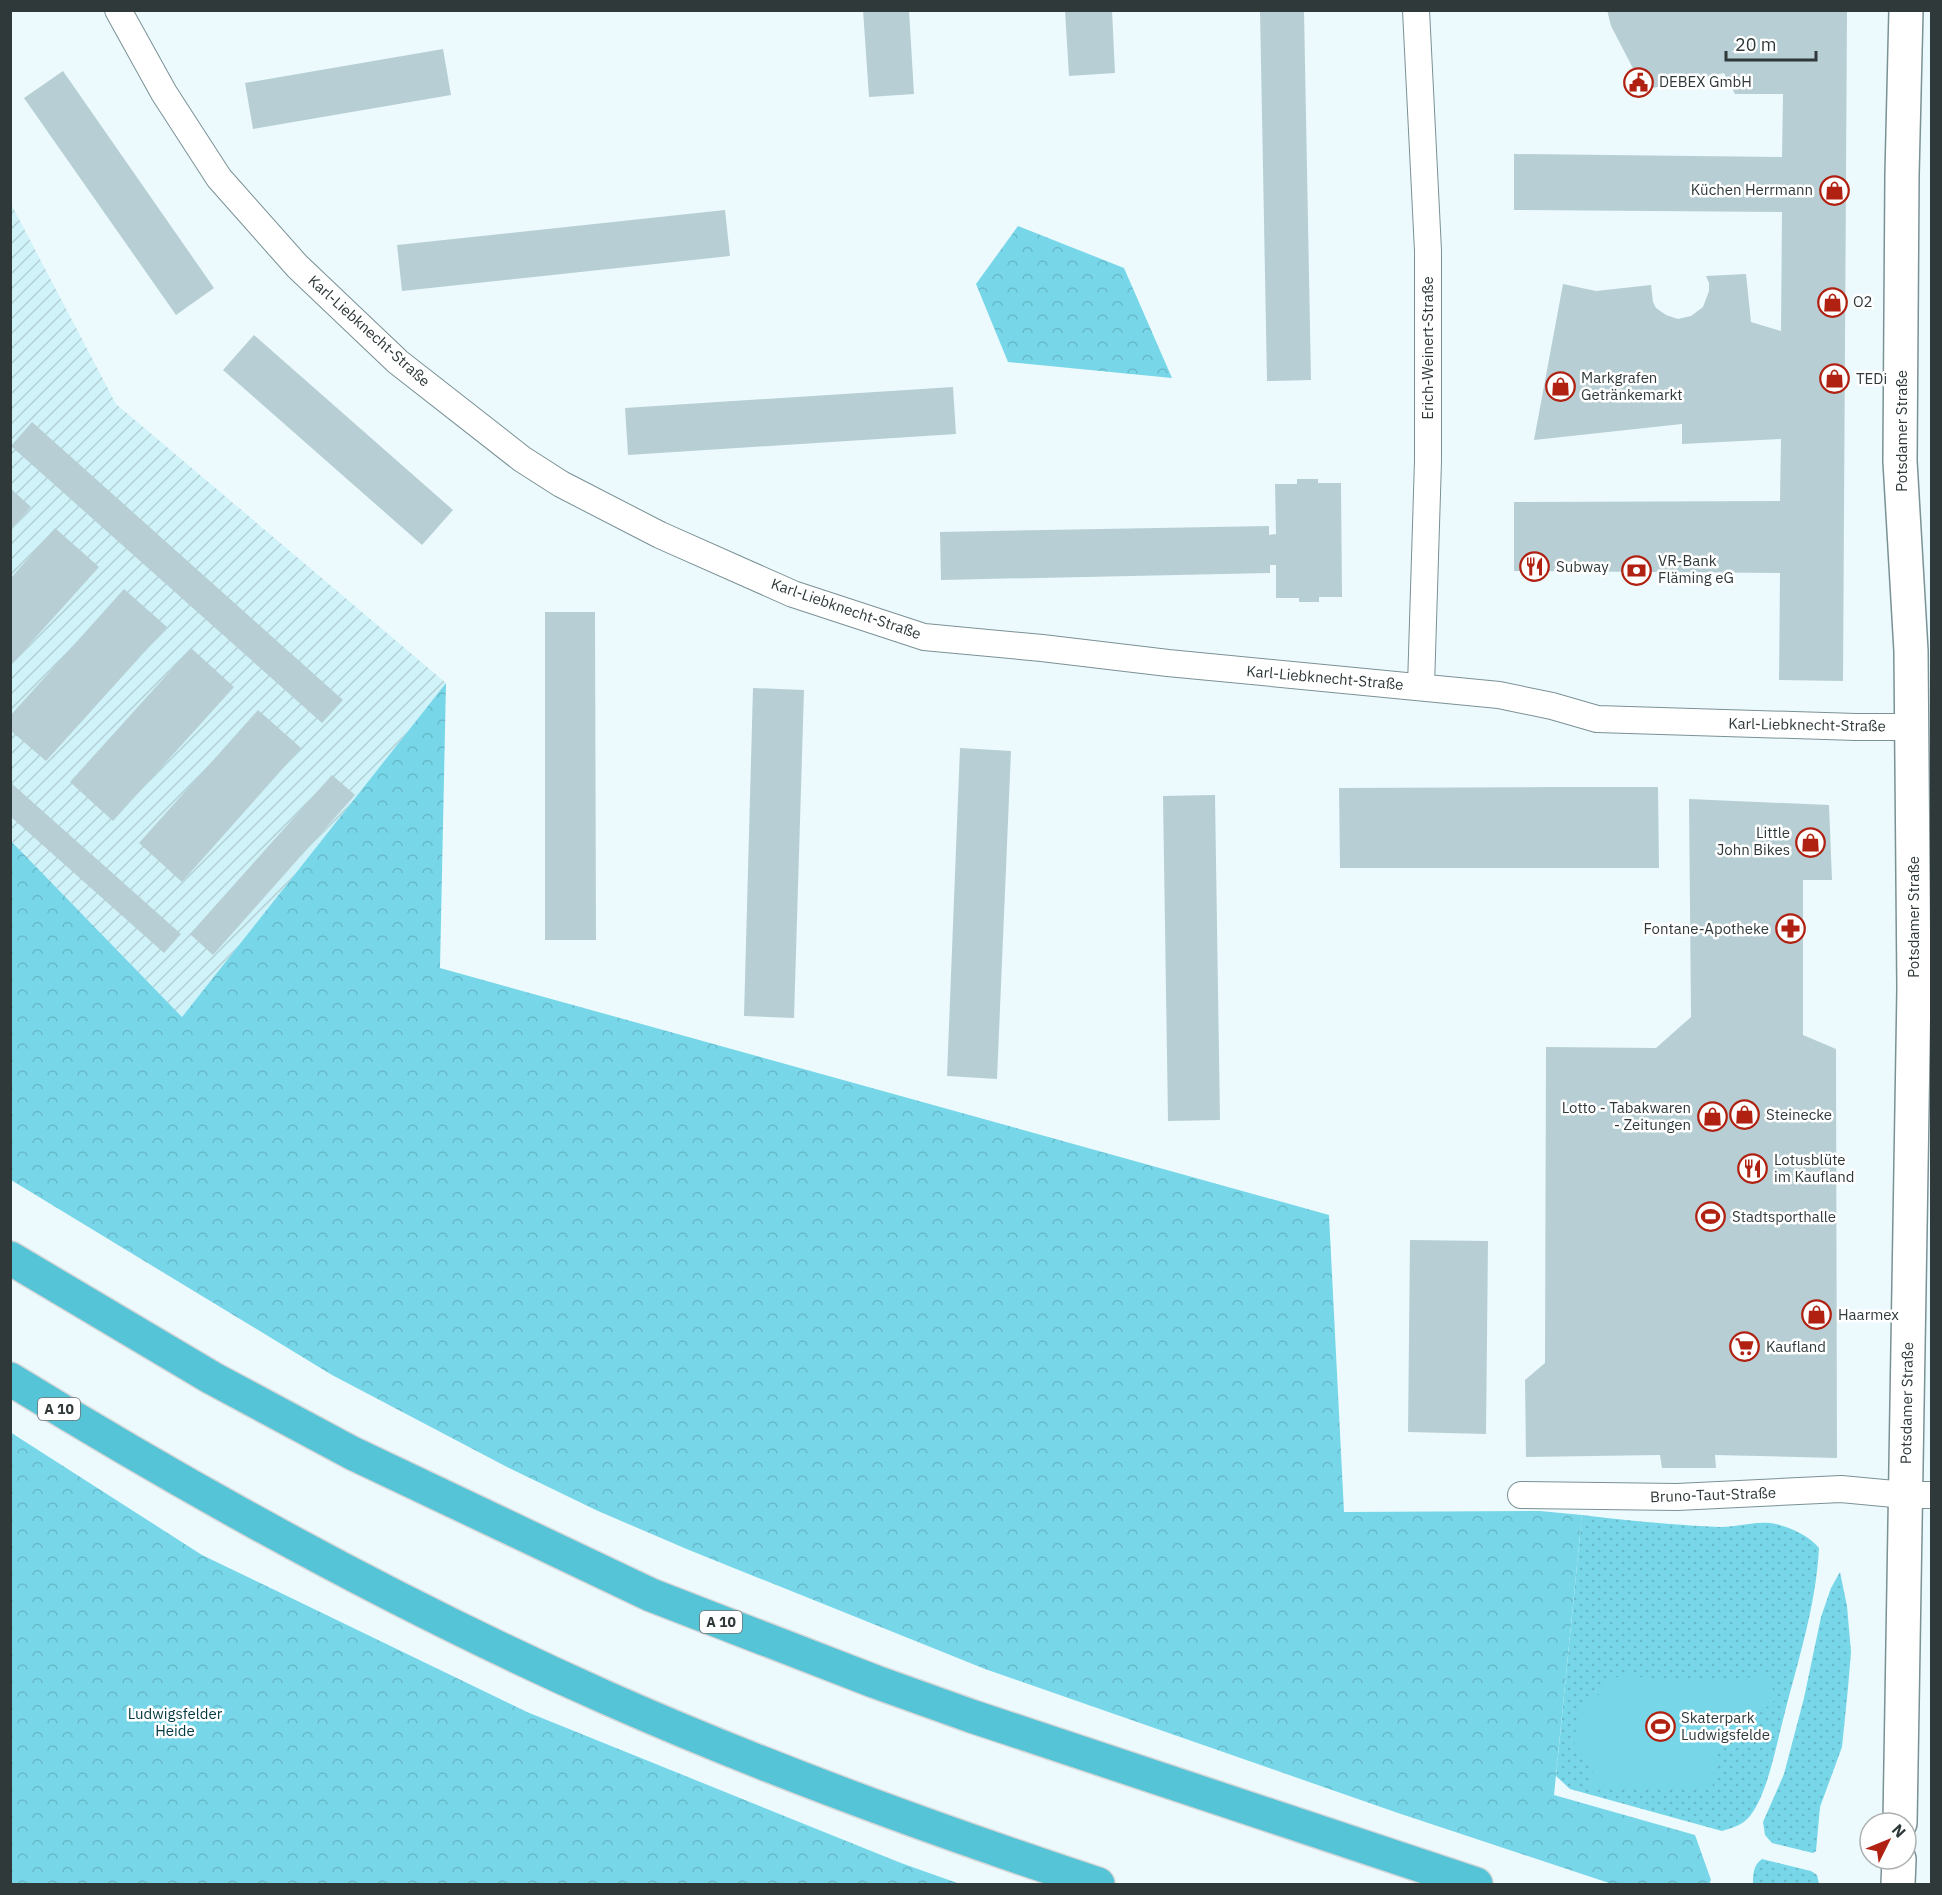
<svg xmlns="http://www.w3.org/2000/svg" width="1942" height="1895" viewBox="0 0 1942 1895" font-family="'IBM Plex Sans',sans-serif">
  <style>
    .industrial { fill: url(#industrial-furrows) }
    .grass { fill: url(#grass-dots) }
    .forest { fill: url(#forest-crowns) }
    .pitch { fill: #77d7e9 }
    .building { fill: #b7cfd4 }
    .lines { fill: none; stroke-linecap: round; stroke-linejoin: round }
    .minor-casing { stroke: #7a9195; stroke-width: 28 }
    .secondary-casing { stroke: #7a9195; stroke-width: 36 }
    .motorway-casing { stroke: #d5d7d8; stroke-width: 36 }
    .minor { stroke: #fff; stroke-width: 26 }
    .secondary { stroke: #fff; stroke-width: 33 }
    .motorway { stroke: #56c4d7; stroke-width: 33 }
    .labels { text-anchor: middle; stroke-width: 5; stroke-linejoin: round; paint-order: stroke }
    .shield { fill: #fff; stroke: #6d7475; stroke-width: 1.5 }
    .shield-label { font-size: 14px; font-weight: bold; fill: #2f393a }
    .poi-label { font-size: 15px; fill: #2f393a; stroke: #fff; text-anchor: start }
    .street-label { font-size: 15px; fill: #2f393a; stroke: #fff }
    .park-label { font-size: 15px; fill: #003941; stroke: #fff }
  </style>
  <defs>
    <pattern id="industrial-furrows" width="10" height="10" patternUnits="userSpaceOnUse" patternTransform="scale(1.5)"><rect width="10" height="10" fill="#d0f2f9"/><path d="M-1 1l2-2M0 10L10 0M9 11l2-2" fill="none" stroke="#b3d0d6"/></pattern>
    <pattern id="grass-dots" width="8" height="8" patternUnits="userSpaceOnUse" patternTransform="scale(1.5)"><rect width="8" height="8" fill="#77d7e9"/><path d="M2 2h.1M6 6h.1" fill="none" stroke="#67b9c9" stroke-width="1.8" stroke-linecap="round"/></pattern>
    <pattern id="forest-crowns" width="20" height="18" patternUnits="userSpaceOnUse" patternTransform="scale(1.5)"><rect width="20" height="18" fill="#77d7e9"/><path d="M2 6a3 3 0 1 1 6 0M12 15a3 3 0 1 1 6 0" fill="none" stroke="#67b9c9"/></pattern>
  </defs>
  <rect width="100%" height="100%" fill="#ecfafd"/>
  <path class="industrial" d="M 10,202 L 116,404 L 446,683 L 182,1017 L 11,841 Z"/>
  <path class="grass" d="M 1582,1515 C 1628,1521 1674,1525 1720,1527 C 1738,1527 1759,1520 1776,1524 C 1792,1528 1809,1536 1819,1548 C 1816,1606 1798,1660 1784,1716 C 1776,1745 1768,1793 1750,1816 C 1743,1825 1732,1828 1722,1831 L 1570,1789 L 1556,1776 Z
    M 1840,1572 L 1847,1606 L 1851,1652 L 1848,1688 L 1842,1747 L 1820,1807 L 1816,1851 L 1813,1853 L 1772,1843 L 1765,1835 L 1763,1822 L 1784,1774 L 1804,1698 L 1821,1617 L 1831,1588 Z
    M 1762,1859 L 1811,1871 L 1817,1875 L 1819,1884 L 1753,1884 C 1753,1875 1753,1865 1762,1859 Z"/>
  <path class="forest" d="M 1018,226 L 1124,268 L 1172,378 L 1008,362 L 976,284 Z
    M 446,683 L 440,968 L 1329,1215 L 1344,1512 L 1540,1511 L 1582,1515 L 1554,1795 L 1695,1835 L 1711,1880 L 1709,1884 L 1612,1884 L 1398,1813 L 985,1669 L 689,1550 L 598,1511 L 507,1467 L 332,1375 L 11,1180 L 11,841 L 182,1017 Z
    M 10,1432 L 202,1555 L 527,1712 L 901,1863 L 960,1884 L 11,1884 Z"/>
  <path class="pitch" d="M 1763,1670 L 1777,1698 L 1717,1751 L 1712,1790 L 1590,1786 L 1594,1764 L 1574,1746 L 1578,1707 L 1597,1697 L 1610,1679 L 1624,1675 L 1680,1682 L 1748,1678 Z"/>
  <path class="building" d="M 863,10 L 909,10 L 914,94 L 869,97 Z
    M 1065,10 L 1112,10 L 1115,73 L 1069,76 Z
    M 1260,10 L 1304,10 L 1311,380 L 1267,381 Z
    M 1607,10 L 1847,10 L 1843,681 L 1779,680 L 1780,573 L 1514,571 L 1514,502 L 1780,501 L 1781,439 L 1682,444 L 1682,424 L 1534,440 L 1563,284 L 1596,291 L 1651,285 L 1653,302 L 1656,308 L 1666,315 L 1678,319 L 1691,316 L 1703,307 L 1709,291 L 1709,283 L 1706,276 L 1746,274 L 1751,322 L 1781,331 L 1782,212 L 1514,210 L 1514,154 L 1782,157 L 1783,94 L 1735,94 L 1724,73 L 1648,89 L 1638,78 L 1611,26 Z
    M 443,49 L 451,95 L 253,129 L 245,83 Z
    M 63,71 L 214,288 L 176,315 L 24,98 Z
    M 725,210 L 730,256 L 402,291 L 397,245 Z
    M 254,335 L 453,510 L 422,545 L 223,370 Z
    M 953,387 L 956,434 L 628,455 L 625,408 Z
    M 32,422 L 343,700 L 322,723 L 11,446 Z
    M 1297,479 L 1318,479 L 1318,483 L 1341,483 L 1342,597 L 1319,597 L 1319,602 L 1299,602 L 1299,598 L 1276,598 L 1276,565 L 1270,565 L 1270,573 L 941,580 L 940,532 L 1269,526 L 1269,535 L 1276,534 L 1275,484 L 1297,484 Z
    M 10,488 L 31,507 L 10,530 Z
    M 55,528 L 99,567 L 10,666 L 10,579 Z
    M 124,589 L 167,627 L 46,761 L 10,730 L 10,716 Z
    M 545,612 L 595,612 L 596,940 L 545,940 Z
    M 191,648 L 234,687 L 113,821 L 70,782 Z
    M 753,688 L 804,690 L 794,1018 L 744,1016 Z
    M 258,710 L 301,748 L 182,882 L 139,843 Z
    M 960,748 L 1011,751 L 997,1079 L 947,1076 Z
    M 332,775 L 355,795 L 213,955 L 190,934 Z
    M 10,782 L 181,934 L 164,953 L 10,816 Z
    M 1553,787 L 1658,787 L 1659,868 L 1340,868 L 1339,788 Z
    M 1215,795 L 1220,1120 L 1168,1121 L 1163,796 Z
    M 1689,799 L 1829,805 L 1832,880 L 1803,880 L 1803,1035 L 1836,1049 L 1837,1458 L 1715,1455 L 1716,1468 L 1662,1468 L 1660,1455 L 1526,1457 L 1525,1380 L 1545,1363 L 1546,1047 L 1656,1048 L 1691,1017 Z
    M 1410,1240 L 1488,1241 L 1486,1434 L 1408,1432 Z"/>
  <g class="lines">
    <defs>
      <path id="minor" d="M 118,10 L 164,93 L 219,178 L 297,266 L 398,362 L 522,459 L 561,484 L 660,535 L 793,594 L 924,637 L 1042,648 L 1168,663 L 1499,695 L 1552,706 L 1597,719 L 1856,727 L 1911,727
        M 1416,10 L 1428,251 L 1428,461 L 1421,686
        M 1521,1495 L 1677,1497 L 1841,1489 L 1905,1495 L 1932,1495"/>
      <path id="secondary" d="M 1900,1823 L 1914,989 L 1911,651 L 1900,461 L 1902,175 L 1906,10
        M 1898,1884 L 1899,1859"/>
      <path id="motorway" d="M 10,1258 L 212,1378 L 352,1453 L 651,1595 L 876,1682 L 971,1716 L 1476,1884
        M 10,1379 C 202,1497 400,1606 607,1698 C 767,1769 932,1829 1098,1884"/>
    </defs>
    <use href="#minor" class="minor-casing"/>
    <use href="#secondary" class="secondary-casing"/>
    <use href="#motorway" class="motorway-casing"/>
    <use href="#minor" class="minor"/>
    <use href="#secondary" class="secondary"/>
    <use href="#motorway" class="motorway"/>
  </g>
  <defs>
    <symbol id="civic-ring" viewBox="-11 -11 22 22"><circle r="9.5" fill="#fff" stroke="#b02111" stroke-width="1.5"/><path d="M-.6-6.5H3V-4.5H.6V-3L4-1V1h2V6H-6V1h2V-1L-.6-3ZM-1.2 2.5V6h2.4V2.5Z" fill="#b02111"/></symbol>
    <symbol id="shop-ring" viewBox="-11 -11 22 22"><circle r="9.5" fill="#fff" stroke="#b02111" stroke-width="1.5"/><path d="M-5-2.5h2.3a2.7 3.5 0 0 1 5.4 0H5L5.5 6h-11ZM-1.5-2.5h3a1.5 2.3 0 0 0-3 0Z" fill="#b02111"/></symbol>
    <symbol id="restaurant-ring" viewBox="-11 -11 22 22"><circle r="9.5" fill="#fff" stroke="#b02111" stroke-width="1.5"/><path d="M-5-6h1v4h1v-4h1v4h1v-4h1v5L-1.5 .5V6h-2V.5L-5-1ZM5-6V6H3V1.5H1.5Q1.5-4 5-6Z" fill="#b02111"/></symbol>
    <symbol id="bank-ring" viewBox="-11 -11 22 22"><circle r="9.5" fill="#fff" stroke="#b02111" stroke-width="1.5"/><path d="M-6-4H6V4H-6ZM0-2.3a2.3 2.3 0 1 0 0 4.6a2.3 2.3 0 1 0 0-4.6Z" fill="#b02111"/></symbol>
    <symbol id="pharmacy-ring" viewBox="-11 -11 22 22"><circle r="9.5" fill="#fff" stroke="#b02111" stroke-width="1.5"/><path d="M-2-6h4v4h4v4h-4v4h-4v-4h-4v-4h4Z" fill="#b02111"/></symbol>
    <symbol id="stadium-ring" viewBox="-11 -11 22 22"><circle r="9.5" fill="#fff" stroke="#b02111" stroke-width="1.5"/><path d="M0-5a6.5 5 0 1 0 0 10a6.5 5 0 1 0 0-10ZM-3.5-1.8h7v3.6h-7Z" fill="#b02111"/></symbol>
    <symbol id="supermarket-ring" viewBox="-11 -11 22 22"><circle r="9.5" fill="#fff" stroke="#b02111" stroke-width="1.5"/><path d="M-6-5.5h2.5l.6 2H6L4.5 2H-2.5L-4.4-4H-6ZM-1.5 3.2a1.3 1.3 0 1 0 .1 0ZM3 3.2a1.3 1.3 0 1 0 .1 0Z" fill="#b02111"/></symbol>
  </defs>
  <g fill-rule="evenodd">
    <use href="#civic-ring" x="1622" y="66" width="33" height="33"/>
    <use href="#shop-ring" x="1818" y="174" width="33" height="33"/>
    <use href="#shop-ring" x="1816" y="286" width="33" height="33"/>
    <use href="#shop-ring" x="1818" y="362" width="33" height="33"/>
    <use href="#shop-ring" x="1544" y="370" width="33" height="33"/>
    <use href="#restaurant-ring" x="1518" y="550" width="33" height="33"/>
    <use href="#bank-ring" x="1620" y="554" width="33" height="33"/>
    <use href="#shop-ring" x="1794" y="826" width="33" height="33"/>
    <use href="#pharmacy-ring" x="1774" y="912" width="33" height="33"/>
    <use href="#shop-ring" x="1728" y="1098" width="33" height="33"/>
    <use href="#shop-ring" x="1696" y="1100" width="33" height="33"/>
    <use href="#restaurant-ring" x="1736" y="1152" width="33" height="33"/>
    <use href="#stadium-ring" x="1694" y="1200" width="33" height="33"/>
    <use href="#shop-ring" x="1800" y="1298" width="33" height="33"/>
    <use href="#supermarket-ring" x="1728" y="1330" width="33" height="33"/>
    <use href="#stadium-ring" x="1644" y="1710" width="33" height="33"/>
  </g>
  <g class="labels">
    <g class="shield">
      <rect x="38" y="1398" width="42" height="22" rx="4.5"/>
      <rect x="700" y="1611" width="42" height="22" rx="4.5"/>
    </g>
    <g class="shield-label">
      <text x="59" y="1414">A 10</text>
      <text x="721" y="1627">A 10</text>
    </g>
    <g class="poi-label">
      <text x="1659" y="87">DEBEX GmbH</text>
      <text x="1813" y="195" text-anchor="end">Küchen Herrmann</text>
      <text x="1853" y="307">O2</text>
      <text x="1581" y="383">Markgrafen<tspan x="1581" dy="17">Getränkemarkt</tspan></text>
      <text x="1856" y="384">TEDi</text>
      <text x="1658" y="566">VR-Bank<tspan x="1658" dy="17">Fläming eG</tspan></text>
      <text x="1556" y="572">Subway</text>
      <text x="1790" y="838" text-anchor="end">Little<tspan x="1790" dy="17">John Bikes</tspan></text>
      <text x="1769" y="934" text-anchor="end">Fontane-Apotheke</text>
      <text x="1691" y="1113" text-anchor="end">Lotto - Tabakwaren<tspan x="1691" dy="17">- Zeitungen</tspan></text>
      <text x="1766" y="1120">Steinecke</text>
      <text x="1774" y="1165">Lotusblüte<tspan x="1774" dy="17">im Kaufland</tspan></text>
      <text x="1732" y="1222">Stadtsporthalle</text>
      <text x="1838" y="1320">Haarmex</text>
      <text x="1766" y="1352">Kaufland</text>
      <text x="1681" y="1723">Skaterpark<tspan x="1681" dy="17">Ludwigsfelde</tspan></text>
    </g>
    <g class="street-label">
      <text transform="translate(369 331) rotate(42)" y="5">Karl-Liebknecht-Straße</text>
      <text transform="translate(1428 348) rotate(-90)" y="5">Erich-Weinert-Straße</text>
      <text transform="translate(1902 431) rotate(-90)" y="5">Potsdamer Straße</text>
      <text transform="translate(846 609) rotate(19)" y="5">Karl-Liebknecht-Straße</text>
      <text transform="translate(1325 678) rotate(5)" y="5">Karl-Liebknecht-Straße</text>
      <text transform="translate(1807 725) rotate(1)" y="5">Karl-Liebknecht-Straße</text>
      <text transform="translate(1914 917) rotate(-90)" y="5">Potsdamer Straße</text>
      <text transform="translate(1907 1403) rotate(-89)" y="5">Potsdamer Straße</text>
      <text transform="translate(1713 1495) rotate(-2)" y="5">Bruno-Taut-Straße</text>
    </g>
    <g class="park-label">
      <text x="175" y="1719">Ludwigsfelder<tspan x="175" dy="17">Heide</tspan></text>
    </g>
  </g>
  <rect width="1942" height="1895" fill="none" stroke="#2f393a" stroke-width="24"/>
  <g transform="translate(1888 1841) rotate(47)"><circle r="28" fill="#ffffff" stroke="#acb0b0" stroke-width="1.5"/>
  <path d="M0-4.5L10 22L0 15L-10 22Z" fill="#b02111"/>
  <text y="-9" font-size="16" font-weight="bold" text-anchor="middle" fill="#2f393a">N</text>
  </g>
  <path d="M1726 51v9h90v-9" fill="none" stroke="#2f393a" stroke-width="3"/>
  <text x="1735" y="51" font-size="18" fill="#2f393a" stroke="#ffffff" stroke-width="4.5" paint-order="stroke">20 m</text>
</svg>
